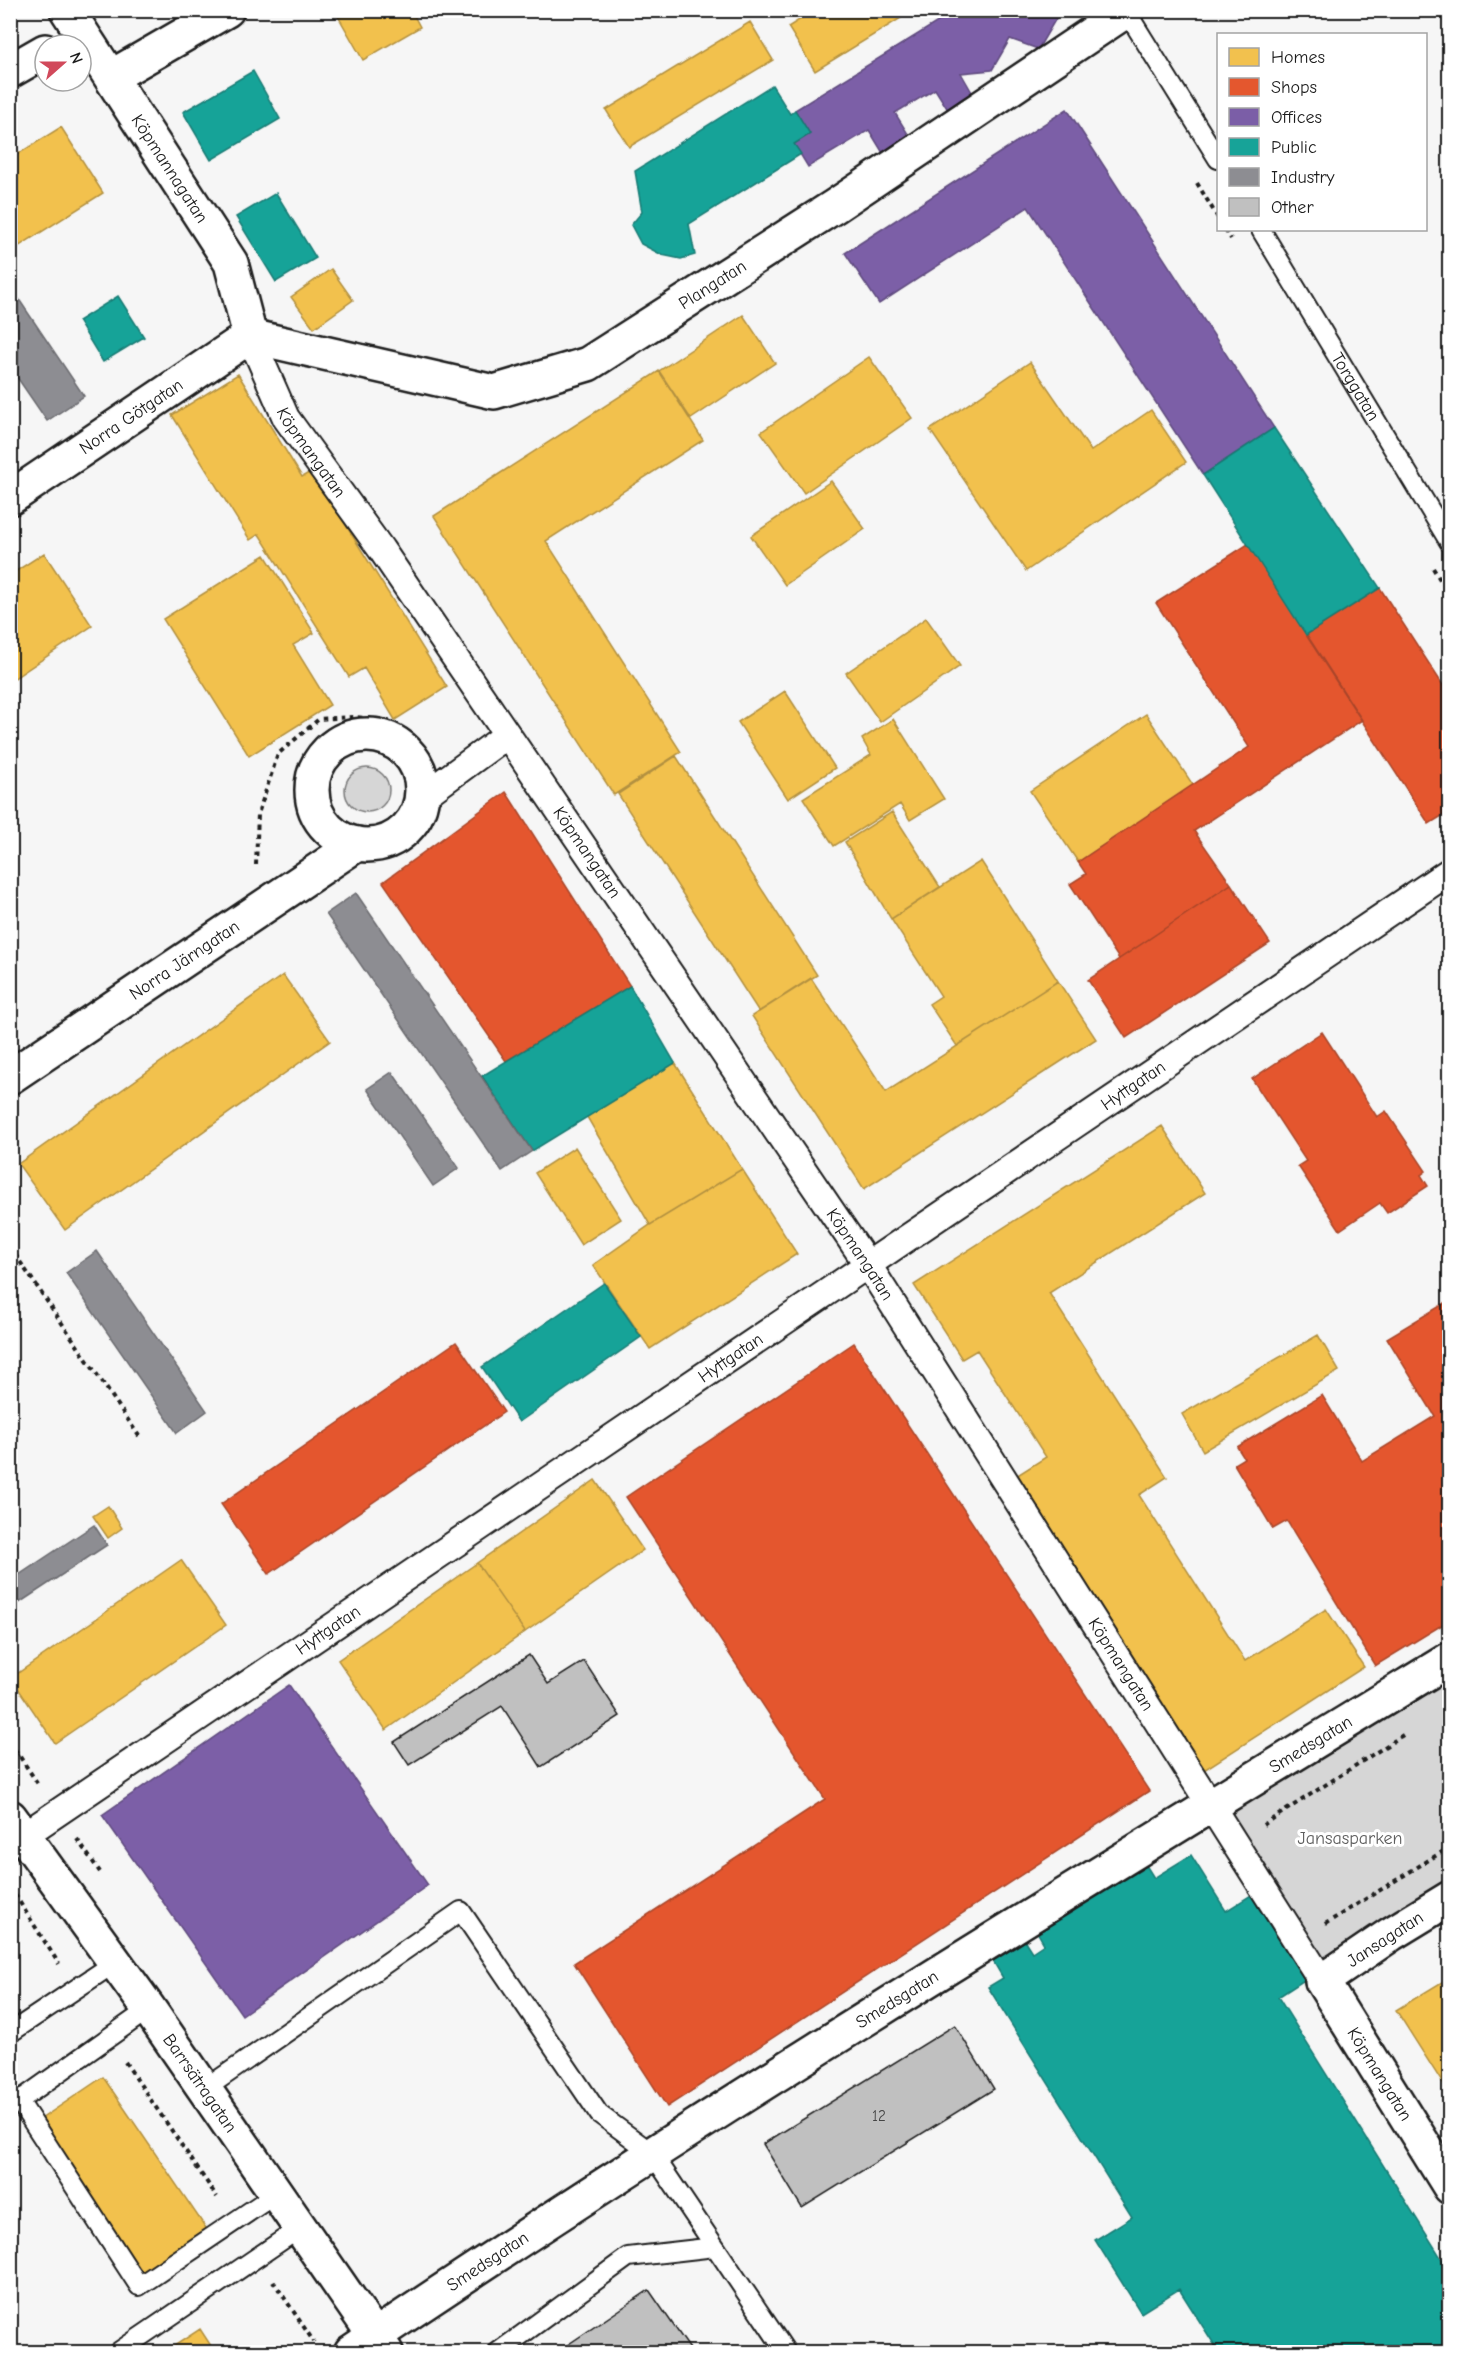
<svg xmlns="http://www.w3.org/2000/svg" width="1460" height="2363" viewBox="0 0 1460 2363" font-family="'Comic Neue',sans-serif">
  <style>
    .green { fill: #d6d6d6; stroke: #797979; stroke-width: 1.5 }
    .homes { fill: #f2c14e; stroke: #b2903f; stroke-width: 1.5 }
    .shops { fill: #e4572e; stroke: #a84529; stroke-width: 1.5 }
    .offices { fill: #7b5ea7; stroke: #5e4a7d; stroke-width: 1.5 }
    .public { fill: #17a398; stroke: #187a73; stroke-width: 1.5 }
    .industry { fill: #8d8d92; stroke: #6b6b6f; stroke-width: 1.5 }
    .building { fill: #c0c0c0; stroke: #1c1c1c; stroke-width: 1.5 }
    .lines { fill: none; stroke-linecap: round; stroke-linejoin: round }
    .service-casing { stroke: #1c1c1c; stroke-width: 22 }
    .pedestrian-casing { stroke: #1c1c1c; stroke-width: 30 }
    .minor-casing { stroke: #1c1c1c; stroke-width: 38 }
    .path { stroke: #1c1c1c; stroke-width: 4; stroke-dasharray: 4.5 4.5; stroke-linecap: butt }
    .service { stroke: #fff; stroke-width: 18 }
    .pedestrian { stroke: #fff; stroke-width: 26 }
    .minor { stroke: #fff; stroke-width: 33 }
    .labels { text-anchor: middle; stroke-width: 6; stroke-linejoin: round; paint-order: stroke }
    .number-label { font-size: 15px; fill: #454545 }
    .street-label { font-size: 18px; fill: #1c1c1c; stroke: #fff }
    .park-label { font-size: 18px; fill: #5d5d5d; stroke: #fff }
  </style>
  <rect width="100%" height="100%" fill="#f6f6f6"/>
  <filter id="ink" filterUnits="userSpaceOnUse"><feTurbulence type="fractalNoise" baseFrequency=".0167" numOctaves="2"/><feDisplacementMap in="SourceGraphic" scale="12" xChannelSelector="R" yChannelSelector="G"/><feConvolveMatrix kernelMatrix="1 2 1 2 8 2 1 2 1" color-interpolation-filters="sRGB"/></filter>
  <g filter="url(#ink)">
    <path class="green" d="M345 790a22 22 0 1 1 44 0a22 22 0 1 1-44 0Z
      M 1449,1658 L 1449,1898 L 1322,1981 L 1211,1805 Z"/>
    <path class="homes" d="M 348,10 L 411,10 L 420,27 L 363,60 L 338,16 Z
      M 815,10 L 914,10 L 815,71 L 788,27 Z
      M 750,22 L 773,60 L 629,147 L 606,110 Z
      M 61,127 L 103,193 L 10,252 L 10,159 Z
      M 331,269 L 353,300 L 314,328 L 291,297 Z
      M 743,315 L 775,363 L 691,419 L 659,371 Z
      M 869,357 L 912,418 L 804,493 L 761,432 Z
      M 1030,362 L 1091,451 L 1151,410 L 1186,462 L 1026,571 L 930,430 Z
      M 659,371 L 703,440 L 546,541 L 681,752 L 614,795 L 434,516 Z
      M 238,374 L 302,477 L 312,471 L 447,687 L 395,720 L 364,668 L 349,677 L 259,534 L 250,540 L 172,415 Z
      M 831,481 L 865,529 L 785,585 L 751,536 Z
      M 44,553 L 92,626 L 10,681 L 10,575 Z
      M 265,555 L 314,633 L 293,645 L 330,705 L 249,756 L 163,619 Z
      M 926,618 L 960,666 L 880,722 L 846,673 Z
      M 785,691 L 835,768 L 788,799 L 738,722 Z
      M 1146,714 L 1193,785 L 1078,862 L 1030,791 Z
      M 893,719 L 944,799 L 910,820 L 900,804 L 834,846 L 803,798 L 871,755 L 862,739 Z
      M 676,756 L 817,975 L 759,1012 L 618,794 Z
      M 892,812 L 940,887 L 891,919 L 845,842 Z
      M 981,861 L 1058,981 L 957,1046 L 929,1004 L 941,996 L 891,919 Z
      M 283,975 L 330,1041 L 65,1230 L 18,1164 Z
      M 811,978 L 886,1092 L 1058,981 L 1096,1039 L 864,1189 L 752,1016 Z
      M 675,1063 L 742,1169 L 650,1225 L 587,1117 Z
      M 1162,1126 L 1205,1193 L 1049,1293 L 1167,1477 L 1139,1495 L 1245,1661 L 1326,1609 L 1364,1667 L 1204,1770 L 1016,1476 L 1046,1457 L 977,1350 L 962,1359 L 914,1285 Z
      M 575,1147 L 621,1219 L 581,1245 L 535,1173 Z
      M 742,1169 L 797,1254 L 650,1349 L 593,1265 L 650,1225 Z
      M 1318,1335 L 1339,1371 L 1203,1451 L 1182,1414 Z
      M 595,1480 L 643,1550 L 525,1632 L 477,1563 Z
      M 108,1506 L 122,1528 L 108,1538 L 93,1516 Z
      M 181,1560 L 226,1625 L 55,1743 L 11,1678 Z
      M 477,1563 L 525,1632 L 386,1730 L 338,1660 Z
      M 1450,1977 L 1450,2095 L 1396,2010 Z
      M 103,2077 L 208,2231 L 144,2275 L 38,2121 Z
      M 200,2329 L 215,2352 L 165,2352 Z"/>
    <path class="shops" d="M 1248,544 L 1362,720 L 1194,831 L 1231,884 L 1119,959 L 1070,884 L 1086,874 L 1078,862 L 1249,747 L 1156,603 Z
      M 1380,588 L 1450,696 L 1450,811 L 1429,824 L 1306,635 Z
      M 506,792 L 630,986 L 506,1061 L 383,882 Z
      M 1231,884 L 1270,943 L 1126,1038 L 1088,980 Z
      M 1322,1032 L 1377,1117 L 1386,1111 L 1426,1171 L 1421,1175 L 1428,1186 L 1387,1213 L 1380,1203 L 1340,1230 L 1298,1166 L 1306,1161 L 1252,1079 Z
      M 1450,1300 L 1450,1620 L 1375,1666 L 1287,1521 L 1273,1529 L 1234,1464 L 1244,1458 L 1237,1447 L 1322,1395 L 1362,1461 L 1435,1416 L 1387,1338 Z
      M 456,1342 L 504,1412 L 269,1574 L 221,1504 Z
      M 854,1343 L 1149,1791 L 667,2107 L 574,1963 L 825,1799 L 626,1497 Z"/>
    <path class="offices" d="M 957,10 L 1061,10 L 1038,49 L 1010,39 L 992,70 L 961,73 L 977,101 L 953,118 L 935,89 L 895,113 L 913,142 L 886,158 L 869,130 L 808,167 L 794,144 L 810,134 L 795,110 Z
      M 1067,109 L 1274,428 L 1203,475 L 1028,207 L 879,304 L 845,253 Z
      M 289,1685 L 428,1885 L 242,2015 L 102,1815 Z"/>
    <path class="public" d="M 253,71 L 280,119 L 211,160 L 183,112 Z
      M 772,85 L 790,114 L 795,110 L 810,134 L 794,144 L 801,154 L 689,224 L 695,255 L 681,259 L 662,255 L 641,244 L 631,225 L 642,212 L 635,171 Z
      M 276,193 L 316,258 L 276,282 L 236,217 Z
      M 118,296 L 144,337 L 103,362 L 78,321 Z
      M 1274,428 L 1380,588 L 1306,635 L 1203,475 Z
      M 630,986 L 675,1063 L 532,1151 L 482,1076 Z
      M 604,1283 L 641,1337 L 519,1422 L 482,1367 Z
      M 1139,1854 L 1154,1878 L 1191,1855 L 1226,1911 L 1256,1892 L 1309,1977 L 1278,1997 L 1450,2272 L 1450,2352 L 1219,2352 L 1179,2289 L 1141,2313 L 1095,2240 L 1132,2217 L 988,1987 L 1003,1978 L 993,1961 L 1025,1941 L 1032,1952 L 1044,1944 L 1031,1921 Z"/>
    <path class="industry" d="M 10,286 L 84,396 L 47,421 L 10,367 Z
      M 356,893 L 532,1151 L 502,1171 L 326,914 Z
      M 392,1072 L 459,1168 L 433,1186 L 367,1089 Z
      M 97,1251 L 207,1411 L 177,1433 L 66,1273 Z
      M 94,1525 L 107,1545 L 10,1609 L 10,1581 Z"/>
    <path class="building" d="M 529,1655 L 548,1684 L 584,1661 L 620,1716 L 541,1767 L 502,1706 L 409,1765 L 394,1742 Z
      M 955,2025 L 994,2089 L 802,2208 L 763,2144 Z
      M 649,2290 L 692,2352 L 557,2352 Z"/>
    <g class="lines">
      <defs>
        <g id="service">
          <path d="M 1126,11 L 1218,159"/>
          <path id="s1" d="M 1261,230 L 1450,543"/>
          <path d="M 149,2009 L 19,2101 L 139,2286 L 277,2193"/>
          <path d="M 10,2033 L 116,1962"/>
          <path d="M 205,2089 L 461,1911 L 599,2114 L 652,2153 L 786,2352"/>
          <path d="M 118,2352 L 300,2228"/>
          <path d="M 498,2352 L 628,2257 L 715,2247"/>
        </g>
        <g id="pedestrian">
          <path id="s2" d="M 250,336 L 286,418 L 381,549 L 868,1265 L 1322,1981"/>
          <path d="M 421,798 L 507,735"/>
          <path id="s3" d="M 23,1836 L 1450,871"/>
        </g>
        <g id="minor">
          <path id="s4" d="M 67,10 L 231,263 L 250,336"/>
          <path d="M 10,71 L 45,51"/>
          <path d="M 111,77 L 227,10"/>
          <path id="s5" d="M 250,336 L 494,392 L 588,364 L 835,206 L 1127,10"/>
          <path id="s6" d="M 10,498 L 250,336"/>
          <circle cx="367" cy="790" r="55"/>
          <path id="s7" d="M 10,1077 L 357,844"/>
          <path id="s8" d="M 10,1817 L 149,2009 L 386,2352"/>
          <path id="s9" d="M 1450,1898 L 1391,1934 L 1322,1981 L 1450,2187"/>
          <path id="s10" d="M 351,2352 C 710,2110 1080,1885 1450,1659"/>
        </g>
      </defs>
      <use href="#service" class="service-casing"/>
      <use href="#pedestrian" class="pedestrian-casing"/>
      <use href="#minor" class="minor-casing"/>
      <path class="path" d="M 1197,183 L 1218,218
        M 1225,230 L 1231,239
        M 1433,568 L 1450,596
        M 394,854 L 424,832
        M 256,865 L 258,814 L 278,754 L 319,719 L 354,717 L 380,719 L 405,732 L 423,754
        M 10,1247 L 139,1436
        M 10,1742 L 38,1784
        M 10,1760 L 19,1755
        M 1263,1825 L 1403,1735
        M 77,1839 L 100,1872
        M 10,1887 L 59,1964
        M 1325,1924 L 1450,1847
        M 125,2062 L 217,2197
        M 273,2281 L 314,2342"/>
      <use href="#service" class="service"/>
      <use href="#pedestrian" class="pedestrian"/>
      <use href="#minor" class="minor"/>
    </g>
  </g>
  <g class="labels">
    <g class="number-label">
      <text x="879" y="2121">12</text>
    </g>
    <g class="street-label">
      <text dy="6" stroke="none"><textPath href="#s4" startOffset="189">Köpmannagatan</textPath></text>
      <text dy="6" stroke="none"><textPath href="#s5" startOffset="496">Plangatan</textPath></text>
      <text dy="6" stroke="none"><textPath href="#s1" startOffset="183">Torggatan</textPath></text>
      <text dy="6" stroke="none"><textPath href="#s6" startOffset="146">Norra Götgatan</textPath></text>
      <text dy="6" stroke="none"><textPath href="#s2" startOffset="132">Köpmangatan</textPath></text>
      <text dy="6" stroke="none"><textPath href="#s2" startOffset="618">Köpmangatan</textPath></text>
      <text dy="6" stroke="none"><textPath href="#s7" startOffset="210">Norra Järngatan</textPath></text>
      <text dy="6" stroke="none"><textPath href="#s3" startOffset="1340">Hyttgatan</textPath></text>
      <text dy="6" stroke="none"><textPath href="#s2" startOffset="1104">Köpmangatan</textPath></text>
      <text dy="6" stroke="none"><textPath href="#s3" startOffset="854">Hyttgatan</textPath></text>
      <text dy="6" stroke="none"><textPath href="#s3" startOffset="368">Hyttgatan</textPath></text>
      <text dy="6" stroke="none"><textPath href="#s2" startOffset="1590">Köpmangatan</textPath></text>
      <text dy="6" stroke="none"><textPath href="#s10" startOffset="1136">Smedsgatan</textPath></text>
      <text transform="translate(1385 1939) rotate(-33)" y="6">Jansagatan</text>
      <text dy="6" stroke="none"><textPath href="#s10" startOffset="650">Smedsgatan</textPath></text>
      <text dy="6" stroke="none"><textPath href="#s9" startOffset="262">Köpmangatan</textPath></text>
      <text dy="6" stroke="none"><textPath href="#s8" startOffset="327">Barrsätragatan</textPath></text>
      <text dy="6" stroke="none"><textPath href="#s10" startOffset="164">Smedsgatan</textPath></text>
    </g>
    <g class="park-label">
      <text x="1350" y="1844">Jansasparken</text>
    </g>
  </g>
  <rect width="1460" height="2363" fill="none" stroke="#fff" stroke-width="36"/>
  <rect x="18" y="18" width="1424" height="2327" fill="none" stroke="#1c1c1c" stroke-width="2" filter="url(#ink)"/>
  <rect x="1217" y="33" width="210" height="198" fill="#ffffff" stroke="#a4a4a4" stroke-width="1.5"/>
  <rect x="1229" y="48" width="30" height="18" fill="#f2c14e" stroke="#a4a4a4" stroke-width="1.5"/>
  <text x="1271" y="63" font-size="18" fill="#1c1c1c">Homes</text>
  <rect x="1229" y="78" width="30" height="18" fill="#e4572e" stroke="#a4a4a4" stroke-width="1.5"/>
  <text x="1271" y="93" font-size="18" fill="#1c1c1c">Shops</text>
  <rect x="1229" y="108" width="30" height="18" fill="#7b5ea7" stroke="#a4a4a4" stroke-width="1.5"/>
  <text x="1271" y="123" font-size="18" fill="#1c1c1c">Offices</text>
  <rect x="1229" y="138" width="30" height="18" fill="#17a398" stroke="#a4a4a4" stroke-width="1.5"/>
  <text x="1271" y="153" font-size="18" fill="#1c1c1c">Public</text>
  <rect x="1229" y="168" width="30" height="18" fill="#8d8d92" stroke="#a4a4a4" stroke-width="1.5"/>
  <text x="1271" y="183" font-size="18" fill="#1c1c1c">Industry</text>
  <rect x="1229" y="198" width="30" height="18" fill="#c0c0c0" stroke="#a4a4a4" stroke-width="1.5"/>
  <text x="1271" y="213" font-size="18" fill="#1c1c1c">Other</text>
  <g transform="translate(63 63) rotate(69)"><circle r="28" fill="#ffffff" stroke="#a4a4a4" stroke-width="1.5"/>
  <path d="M0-4.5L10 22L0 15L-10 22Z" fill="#d1495b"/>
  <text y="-9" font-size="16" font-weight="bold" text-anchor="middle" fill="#1c1c1c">N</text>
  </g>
</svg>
